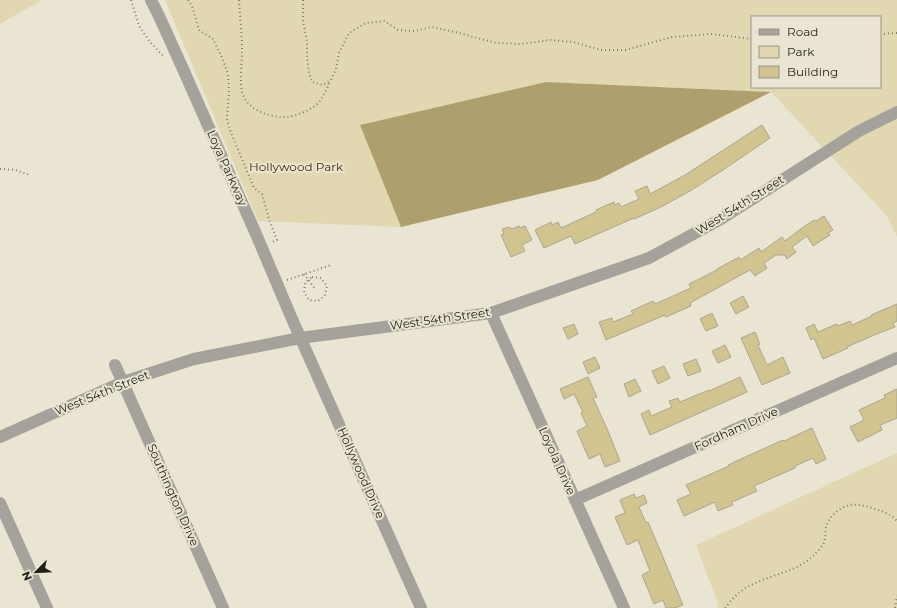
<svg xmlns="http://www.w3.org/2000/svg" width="897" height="608" viewBox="0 0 897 608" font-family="Montserrat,sans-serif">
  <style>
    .green { fill: #e1d7b1; fill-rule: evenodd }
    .forest { fill: #aea06c }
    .building { fill: #d2c48e; stroke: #aba695 }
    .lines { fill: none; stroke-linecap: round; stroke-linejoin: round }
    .path { stroke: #7f7c6f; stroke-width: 2; stroke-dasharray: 1 3; stroke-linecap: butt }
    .minor { stroke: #a4a29b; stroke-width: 12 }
    .labels { text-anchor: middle; stroke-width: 4; stroke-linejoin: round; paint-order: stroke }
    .park-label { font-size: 12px; fill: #3a2f02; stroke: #eae5d2 }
    .street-label { font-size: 12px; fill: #1f1e17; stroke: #eae5d2 }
  </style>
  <rect width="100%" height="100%" fill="#eae5d2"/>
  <path class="green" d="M 0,0 L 42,0 L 0,24 Z
    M 165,0 L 897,0 L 897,237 L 887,216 L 771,92 L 546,82 L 360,125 L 401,227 L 258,221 ZM 752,17 L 880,17 L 880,87 L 752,87 Z
    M 897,453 L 897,608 L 717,608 L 719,606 L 696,545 Z"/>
  <path class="forest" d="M 546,82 L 771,92 L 598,180 L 401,227 L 360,125 Z"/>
  <path class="building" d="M 762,125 L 770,138 L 723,170 L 690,191 L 661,207 L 634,219 L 634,218 L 575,244 L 571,236 L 544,248 L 535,230 L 551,222 L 552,225 L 558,222 L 561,228 L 596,212 L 596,210 L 614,202 L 615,205 L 619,203 L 621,207 L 639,199 L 635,191 L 647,186 L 650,194 L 685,175 Z
    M 824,216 L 833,230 L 828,233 L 830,235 L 813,246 L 807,236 L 792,247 L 796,252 L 787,259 L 785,255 L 776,255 L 764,263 L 767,268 L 755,276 L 750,270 L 690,303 L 691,306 L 666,317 L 665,315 L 606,340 L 599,322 L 612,318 L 613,322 L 633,314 L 631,311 L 653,301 L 655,304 L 691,288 L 689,284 L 717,270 L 717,269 L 739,257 L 740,260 L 759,248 L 761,252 L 782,237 L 785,241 L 802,228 L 814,220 L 816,221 Z
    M 519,226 L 520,228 L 525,226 L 532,240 L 522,245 L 525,251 L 511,257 L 501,235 L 504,234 L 502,229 L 509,227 L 512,229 Z
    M 743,296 L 749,307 L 736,314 L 730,303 Z
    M 897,304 L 897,321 L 893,323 L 895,327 L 879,333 L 847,347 L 848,348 L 823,359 L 814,338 L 811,340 L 806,328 L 814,324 L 818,332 L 837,324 L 838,326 L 850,321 L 852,325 L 872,316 L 871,315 Z
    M 712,313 L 718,326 L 706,331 L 700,319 Z
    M 574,324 L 578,334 L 568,339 L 563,328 Z
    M 755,332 L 760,344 L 758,345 L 767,365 L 783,357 L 790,373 L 762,385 L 741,338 Z
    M 725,345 L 731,357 L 718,363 L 712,351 Z
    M 595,357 L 600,368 L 588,374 L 583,362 Z
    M 696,359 L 701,371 L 688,376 L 683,364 Z
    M 664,366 L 670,378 L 658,384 L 652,371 Z
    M 588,377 L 597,397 L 593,398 L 608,431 L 620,461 L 605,467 L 600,454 L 589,459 L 577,431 L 587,426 L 581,413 L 583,412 L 574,394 L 564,399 L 560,389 Z
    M 740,377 L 747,392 L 650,435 L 641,414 L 649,410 L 651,416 L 672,407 L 669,401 L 678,398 L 680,402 L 709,390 L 709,391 Z
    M 635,379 L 641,391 L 629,397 L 624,384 Z
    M 897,389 L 897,418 L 880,425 L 882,430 L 858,442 L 850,427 L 864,420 L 859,410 L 885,398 L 884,395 Z
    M 812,428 L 826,459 L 816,464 L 813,458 L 795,466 L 795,468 L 754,486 L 757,491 L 732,502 L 733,505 L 718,511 L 715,502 L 684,516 L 677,500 L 691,494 L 686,485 L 729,466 L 728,465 L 754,453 L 783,440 L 784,441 Z
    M 634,494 L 636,498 L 644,495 L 647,503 L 639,507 L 646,523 L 648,522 L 660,550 L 683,605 L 675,608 L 666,608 L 663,600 L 654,604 L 642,575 L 650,571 L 638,540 L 627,545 L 615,517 L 625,513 L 620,500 Z"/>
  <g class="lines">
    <path class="path" d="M 131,0 L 139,26 L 150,42 L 164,57
      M 188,0 L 192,6 L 199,30 L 213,39 L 223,60 L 228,74 L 229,91 L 227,119 L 230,130 L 254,188 L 262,194 L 270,222 L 277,240 L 272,242
      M 239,0 C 240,17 242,35 242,52 C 242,64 239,85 243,95 C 249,111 272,118 287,117 C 297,116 314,109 320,101 C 324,95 327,88 330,82
      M 303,0 L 303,20 L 307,43 L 307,57 L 309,73 L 312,82 L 323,85 L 331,80 L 336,69 L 339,53 L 349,33 L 366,23 L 384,21 L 398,30 L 415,31 L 432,27 L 459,33 L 496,43 L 521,44 L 550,40 L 573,42 L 601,50 L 626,50 L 672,37 L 712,34 L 752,39
      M 880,34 L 897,33
      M 0,169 L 15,170 L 30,175
      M 304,274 L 315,289
      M 312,277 L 321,278 L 327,286 L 325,295 L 318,301 L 309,300 L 304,292 L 305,283 Z
      M 287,280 L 331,265
      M 725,608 C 734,596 744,587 758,582 C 777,573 797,571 813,556 C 816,553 820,549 823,545 C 826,539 825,533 826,527 C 828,517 839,508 849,505 C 860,503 881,510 890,515 C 893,517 895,519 897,521
      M 895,608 L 897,596"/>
    <path class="minor" d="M 151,0 L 159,16 L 183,69 L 256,234 L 292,319 L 421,608
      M 491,313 L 624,608
      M 115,365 L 223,608
      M 0,437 L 123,382 L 194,359 L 300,338 L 491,313 L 649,258 L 721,219 L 859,131 L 897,112
      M 575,500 L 897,358
      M 0,503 L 47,608"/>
  </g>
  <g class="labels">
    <g class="park-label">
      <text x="296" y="171">Hollywood Park</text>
    </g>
    <g class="street-label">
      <text transform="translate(227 168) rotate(66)" y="4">Loya Parkway</text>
      <text transform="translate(740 205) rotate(-32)" y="4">West 54th Street</text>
      <text transform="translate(440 319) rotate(-8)" y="4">West 54th Street</text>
      <text transform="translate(102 393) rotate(-22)" y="4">West 54th Street</text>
      <text transform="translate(736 429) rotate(-24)" y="4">Fordham Drive</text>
      <text transform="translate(557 461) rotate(66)" y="4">Loyola Drive</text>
      <text transform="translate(361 473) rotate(66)" y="4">Hollywood Drive</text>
      <text transform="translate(173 495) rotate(66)" y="4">Southington Drive</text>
    </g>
  </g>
  <rect x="751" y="16" width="130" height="72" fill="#eae5d2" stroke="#999587"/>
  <rect x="759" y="29" width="20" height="6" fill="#a4a29b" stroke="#999587"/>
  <text x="787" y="36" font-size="12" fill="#1f1e17">Road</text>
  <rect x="759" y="46" width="20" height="12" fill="#e1d7b1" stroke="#999587"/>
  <text x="787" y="56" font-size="12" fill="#1f1e17">Park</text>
  <rect x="759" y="66" width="20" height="12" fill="#d2c48e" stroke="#999587"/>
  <text x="787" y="76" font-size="12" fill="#1f1e17">Building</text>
  <g transform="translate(36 572) rotate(246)" stroke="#eae5d2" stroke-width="3" paint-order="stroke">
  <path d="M0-3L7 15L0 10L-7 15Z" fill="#1f1e17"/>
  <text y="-6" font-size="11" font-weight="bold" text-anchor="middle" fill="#1f1e17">N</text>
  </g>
</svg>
